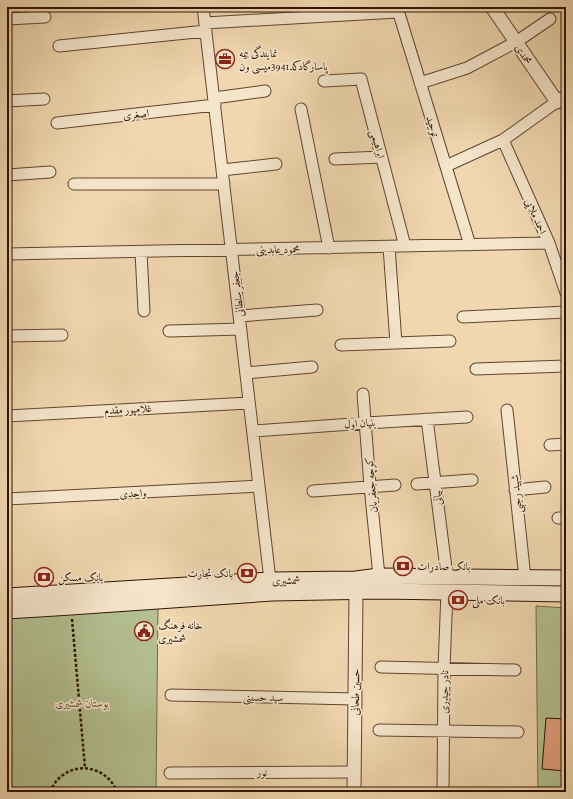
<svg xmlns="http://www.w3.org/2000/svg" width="573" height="799" viewBox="0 0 573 799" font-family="Alegreya,Amiri,serif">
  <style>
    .green { fill: #b3bf90; stroke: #726a4a }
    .building { fill: #e1a07f; stroke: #301403 }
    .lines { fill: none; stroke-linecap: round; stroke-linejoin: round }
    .minor-casing { stroke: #60452e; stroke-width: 13 }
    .tertiary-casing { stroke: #60452e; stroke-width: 15 }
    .secondary-casing { stroke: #301403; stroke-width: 17 }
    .path { stroke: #301403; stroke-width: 2.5; stroke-dasharray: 3 2; stroke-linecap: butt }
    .minor { stroke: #f5e5cb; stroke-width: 11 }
    .tertiary { stroke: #f5e5cb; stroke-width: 13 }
    .secondary { stroke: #f5e5cb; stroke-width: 15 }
    .labels { text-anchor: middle; stroke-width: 3.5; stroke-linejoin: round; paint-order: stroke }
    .poi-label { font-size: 11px; fill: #301403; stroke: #f5e5cb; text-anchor: start }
    .street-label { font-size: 11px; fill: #301403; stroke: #f5e5cb }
    .park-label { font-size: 11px; font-style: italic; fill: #57472d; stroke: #f5e5cb }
  </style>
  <rect width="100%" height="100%" fill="#f0d7af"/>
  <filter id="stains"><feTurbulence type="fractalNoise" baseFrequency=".005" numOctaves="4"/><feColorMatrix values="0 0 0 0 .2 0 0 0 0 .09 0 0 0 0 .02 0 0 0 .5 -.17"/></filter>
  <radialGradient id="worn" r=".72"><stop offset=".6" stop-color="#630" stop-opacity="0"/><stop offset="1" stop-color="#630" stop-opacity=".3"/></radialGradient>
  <path class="green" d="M 158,606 L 156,792 L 7,792 L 7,614 Z
    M 536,606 L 566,608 L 566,792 L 538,792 Z"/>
  <path class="building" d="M 546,718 L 566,719 L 566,771 L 542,769 Z"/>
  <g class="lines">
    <defs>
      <path id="minor" d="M 203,7 L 270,580
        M 397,7 L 470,245
        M 7,19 L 45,17
        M 205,23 L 398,12
        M 59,46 L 206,31
        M 324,81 L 361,79 L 405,246
        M 420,83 L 467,68 L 516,42 L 550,19
        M 214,98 L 265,91
        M 7,101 L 44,99
        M 301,109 L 329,248
        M 57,123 L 215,105
        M 503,140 L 549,243 L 566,293
        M 335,159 L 382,157
        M 446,166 L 503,140 L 566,95
        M 222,170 L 276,164
        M 7,175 L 50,172
        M 74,184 L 224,184
        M 389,247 L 396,343
        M 141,252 L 144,311
        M 7,254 L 549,243
        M 239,316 L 317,310
        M 463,317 L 566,312
        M 169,331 L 241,329
        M 7,336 L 62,335
        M 341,345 L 450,341
        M 476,369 L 566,366
        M 246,373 L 312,367
        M 363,394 L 370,486 L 379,576
        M 507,410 L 525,578
        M 7,416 L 249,403
        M 427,419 L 447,576
        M 253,431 L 366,423 L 467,417
        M 550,445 L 566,444
        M 417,484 L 472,480
        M 515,490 L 545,487
        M 313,491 L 395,485
        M 7,499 L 259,486
        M 558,518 L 566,518
        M 381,667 L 515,670
        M 171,695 L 355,699
        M 379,730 L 518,732
        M 170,773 L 354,772
        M 443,792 L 444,668 L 447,592"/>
      <path id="tertiary" d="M 492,7 L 557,102
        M 354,792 L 356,592"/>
      <path id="secondary" d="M 7,596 L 270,580 L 356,579 L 379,576 L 566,578
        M 7,611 L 71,607 L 272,593 L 380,591 L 566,594"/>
    </defs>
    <use href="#minor" class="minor-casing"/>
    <use href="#tertiary" class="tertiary-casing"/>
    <use href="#secondary" class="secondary-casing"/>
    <path class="path" d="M 72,619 L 85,768
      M 50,792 C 53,785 57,779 63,775 C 82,761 109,770 117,792"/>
    <use href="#minor" class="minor"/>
    <use href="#tertiary" class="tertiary"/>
    <use href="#secondary" class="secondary"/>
  </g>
  <defs>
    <symbol id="office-ring" viewBox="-11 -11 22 22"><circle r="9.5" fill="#f5e5cb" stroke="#8f2418" stroke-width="1.5"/><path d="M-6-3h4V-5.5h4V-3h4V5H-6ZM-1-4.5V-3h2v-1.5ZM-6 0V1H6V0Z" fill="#8f2418"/></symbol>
    <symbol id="bank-ring" viewBox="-11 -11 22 22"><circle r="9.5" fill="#f5e5cb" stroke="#8f2418" stroke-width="1.5"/><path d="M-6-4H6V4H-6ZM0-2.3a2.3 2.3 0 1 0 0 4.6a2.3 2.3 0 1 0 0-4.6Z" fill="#8f2418"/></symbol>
    <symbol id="civic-ring" viewBox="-11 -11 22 22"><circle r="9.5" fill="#f5e5cb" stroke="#8f2418" stroke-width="1.5"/><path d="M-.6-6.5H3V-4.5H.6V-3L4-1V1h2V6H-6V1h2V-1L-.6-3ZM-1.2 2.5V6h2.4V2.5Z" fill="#8f2418"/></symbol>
  </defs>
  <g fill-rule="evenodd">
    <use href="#office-ring" x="214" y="48" width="22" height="22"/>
    <use href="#bank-ring" x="392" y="555" width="22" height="22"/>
    <use href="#bank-ring" x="236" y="562" width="22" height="22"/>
    <use href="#bank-ring" x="33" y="566" width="22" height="22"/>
    <use href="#bank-ring" x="447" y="589" width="22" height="22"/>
    <use href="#civic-ring" x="133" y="620" width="22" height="22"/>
  </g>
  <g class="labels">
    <g class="poi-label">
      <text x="239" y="57">نمایندگی بیمه<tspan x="239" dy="13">پاسارگادکد3941میسی ون</tspan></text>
      <text x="417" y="570">بانک صادرات</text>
      <text x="233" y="577" text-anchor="end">بانک تجارت</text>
      <text x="58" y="581">بانک مسکن</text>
      <text x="472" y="604">بانک ملی</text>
      <text x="158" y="629">خانه فرهنگ<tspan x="158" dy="13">شمشیری</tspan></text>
    </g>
    <g class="street-label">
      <text transform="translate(524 54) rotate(56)" y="4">محمدی</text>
      <text transform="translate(136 114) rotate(-6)" y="4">اصغری</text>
      <text transform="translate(433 126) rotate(73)" y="4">توحید</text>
      <text transform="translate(378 144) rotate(75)" y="4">ابراهیمی</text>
      <text transform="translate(536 216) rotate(66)" y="4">احمد ملایی</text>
      <text transform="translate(278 249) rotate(-1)" y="4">محمود عابدینی</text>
      <text transform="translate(237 294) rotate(-97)" y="4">جعفر سلطانی</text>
      <text transform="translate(128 409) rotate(-3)" y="4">غلامپور مقدم</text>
      <text transform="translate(360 423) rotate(-4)" y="4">بنیان اول</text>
      <text transform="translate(371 485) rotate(-95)" y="4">کوچه جعفریان</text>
      <text transform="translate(133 493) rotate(-3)" y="4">واحدی</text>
      <text transform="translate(516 494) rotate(-96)" y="4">شهید رجبی</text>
      <text transform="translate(437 498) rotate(-97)" y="4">بیانی</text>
      <text transform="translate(286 580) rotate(-1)" y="4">شمشیری</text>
      <text transform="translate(355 692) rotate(-89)" y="4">حسین طحانی</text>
      <text transform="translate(444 692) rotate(-89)" y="4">نادر حیدری</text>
      <text transform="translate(263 697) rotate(1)" y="4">سید حسینی</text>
      <text x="262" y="776">نور</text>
    </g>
    <g class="park-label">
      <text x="82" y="707">بوستان شمشیری</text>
    </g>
  </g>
  <rect width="573" height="799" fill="none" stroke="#f0d7af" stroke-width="24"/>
  <rect x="8" y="8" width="557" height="783" fill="none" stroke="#301403" stroke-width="2"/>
  <rect x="12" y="12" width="549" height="775" fill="none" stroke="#301403"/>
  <rect width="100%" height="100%" filter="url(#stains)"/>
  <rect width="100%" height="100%" fill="url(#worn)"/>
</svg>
